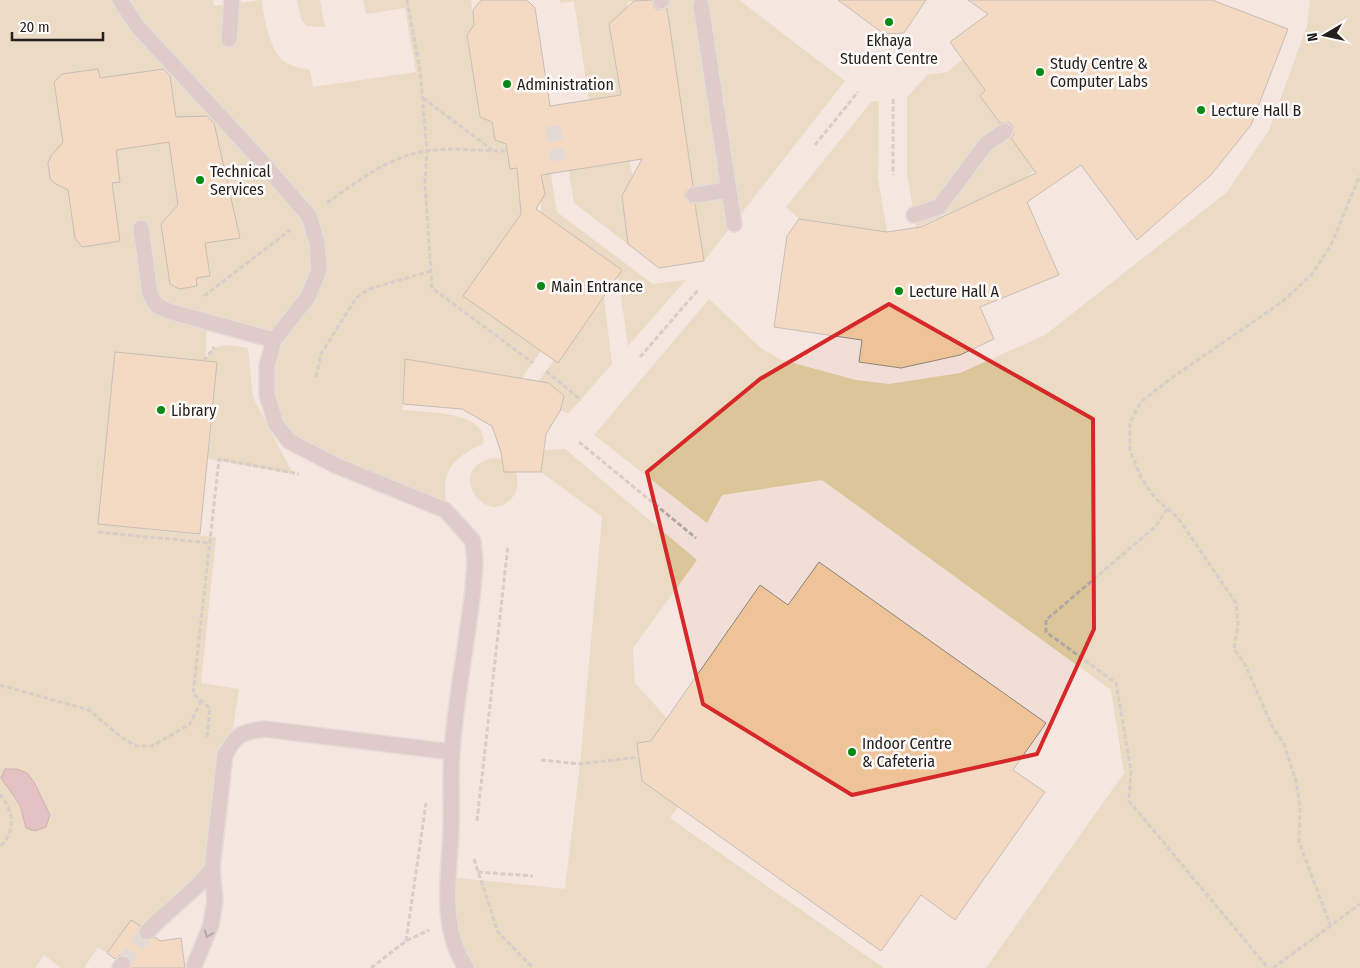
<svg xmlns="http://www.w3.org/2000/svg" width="1360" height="968" viewBox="0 0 1360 968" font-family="'Fira Sans Condensed',sans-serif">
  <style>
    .built { fill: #f1ded6 }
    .green { fill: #dbc599 }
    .water { fill: #cc8e9a; stroke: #996d75 }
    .building { fill: #efc398; stroke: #8c857e }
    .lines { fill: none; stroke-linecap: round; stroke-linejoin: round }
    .minor-tunnel { stroke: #cdc3bf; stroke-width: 15; stroke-dasharray: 15 8; stroke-linecap: butt }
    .minor-casing { stroke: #d1c7c3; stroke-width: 18 }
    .path { stroke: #b1a8a4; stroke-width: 3; stroke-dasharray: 5 2.5; stroke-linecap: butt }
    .minor { stroke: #c0a3a0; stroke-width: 15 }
    .oneway { stroke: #6a5a58 }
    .marked { fill: none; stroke: #d62828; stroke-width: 4; stroke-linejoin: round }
    .poi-dot { fill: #038a15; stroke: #fefbfa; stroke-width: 2 }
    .labels { text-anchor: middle; stroke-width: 5; stroke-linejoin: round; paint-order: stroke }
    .poi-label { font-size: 16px; fill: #231f1e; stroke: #fefbfa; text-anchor: start }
  </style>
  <rect width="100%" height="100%" fill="#f7ece7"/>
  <path class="built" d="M 0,0 L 1360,0 L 1356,968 L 0,968 Z"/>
  <path class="green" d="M 0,0 L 213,0 L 214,6 L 261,0 C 265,18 269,54 288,64 C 294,67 303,68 310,70 L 313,87 L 416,72 L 405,8 L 366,14 L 363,0 L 471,0 L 474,25 L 467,35 L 479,117 L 492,122 L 495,140 C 519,148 522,171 526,193 L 519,201 L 521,214 L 464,296 L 541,351 L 522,378 L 405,359 L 402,410 C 423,412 490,411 483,444 C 468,450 450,461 446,478 C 444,487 446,500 445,510 L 289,441 L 267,395 L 274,341 L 207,323 L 205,360 L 213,348 L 226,345 L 248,348 L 253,397 L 293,474 L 208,459 L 217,362 L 115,352 L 98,524 L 216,537 L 201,683 L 239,689 L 212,869 L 147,932 L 137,924 L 107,953 L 98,947 L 84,968 L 61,968 L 44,955 L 35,968 L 0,968 Z
    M 297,0 L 320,0 L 325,27 L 307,26 L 301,19 Z
    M 560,0 L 641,0 L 627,2 L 628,11 L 609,24 L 624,118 L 614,119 L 610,97 L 589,100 L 574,1 L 560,3 Z
    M 659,0 L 739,0 L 845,81 L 704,261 L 666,6 Z
    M 1310,0 L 1360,0 L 1360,968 L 986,968 L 1124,773 L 1111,690 L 822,480 L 722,495 L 707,523 L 594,435 L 709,299 L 762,349 L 782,360 L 856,380 L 889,384 L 960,373 L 1045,335 L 1227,192 L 1269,130 L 1307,26 Z
    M 963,59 L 985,90 L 980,96 L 1013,141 L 1098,80 L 1122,98 L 1024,179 L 916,228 L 907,173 L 907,97 L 927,75 L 947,72 Z
    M 879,101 L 878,178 L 887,232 L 799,219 L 786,207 L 871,102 Z
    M 628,152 L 634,184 L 628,186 L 622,196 L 625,220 L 632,225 L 637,224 L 642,255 L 574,203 L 568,166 L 579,169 L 621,163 Z
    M 549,162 L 557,212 L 653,284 L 686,280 L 628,346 L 618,276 L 622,270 L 541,213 L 541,200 L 544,194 L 539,164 Z
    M 604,297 L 612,364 L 569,413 L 560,411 L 564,396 L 549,382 L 538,382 L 554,360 L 558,362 Z
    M 565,449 L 697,560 L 633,648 L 635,683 L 667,718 L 690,735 L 637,743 L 641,773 L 667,769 L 653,789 L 678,807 L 670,818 L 884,968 L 466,968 L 464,964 L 449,877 L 565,889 L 580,764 L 602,517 L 541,472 L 543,450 Z
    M 494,458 L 502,459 L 504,472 L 516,472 C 518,481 519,490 512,498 C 484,530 444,466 494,458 Z"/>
  <path class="water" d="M 5,769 L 17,769 L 27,773 L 34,782 L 50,815 L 46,827 L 35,831 L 26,828 L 20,805 L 1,778 Z"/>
  <path class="building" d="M 481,0 L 527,0 L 535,8 L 550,106 L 621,95 L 609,24 L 634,1 L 652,0 L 654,7 L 658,10 L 667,8 L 693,186 L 686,191 L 685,197 L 690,203 L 695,204 L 704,261 L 659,268 L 628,244 L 622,196 L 642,159 L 541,175 L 545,194 L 536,209 L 622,270 L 558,363 L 463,296 L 521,214 L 517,168 L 510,169 L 506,144 L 495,140 L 492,122 L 480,117 L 467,35 L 474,25 L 473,10 Z
    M 838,0 L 926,0 L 904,33 L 884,34 Z
    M 968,0 L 1212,0 L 1288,29 L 1251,125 L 1211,175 L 1137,240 L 1081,165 L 1027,202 L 1059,275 L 980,307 L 994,339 L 960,355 L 901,368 L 859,362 L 862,340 L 774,327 L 787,236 L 799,219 L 887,232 L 921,227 L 1036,173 L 1011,138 L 1014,135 L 1013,126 L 1009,122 L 1000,123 L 980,96 L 985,90 L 950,42 L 988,14 Z
    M 98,69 L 100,78 L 164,69 L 170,76 L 176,117 L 207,116 L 214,123 L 240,238 L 205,243 L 210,276 L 196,278 L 197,286 L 179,289 L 170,284 L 161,224 L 178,205 L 169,142 L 116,150 L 120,182 L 112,183 L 120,241 L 82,247 L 75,238 L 68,190 L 54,183 L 50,178 L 48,163 L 51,156 L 63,142 L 54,82 L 62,74 Z
    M 115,352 L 217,362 L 200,534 L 98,524 Z
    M 405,359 L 549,383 L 564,396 L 560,411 L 546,434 L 541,472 L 504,472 L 501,452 L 492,426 L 462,409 L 403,404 Z
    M 819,562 L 1046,723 L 1013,770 L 1045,792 L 955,920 L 921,895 L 881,951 L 642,781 L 637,743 L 651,741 L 760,585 L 788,605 Z
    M 131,920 L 140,926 L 138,935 L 144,941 L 155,937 L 160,941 L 181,938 L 185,968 L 131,968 L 132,961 L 128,956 L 120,955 L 115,959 L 107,953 Z"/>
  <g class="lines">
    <path class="minor-tunnel" d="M 553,126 L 558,161
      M 123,964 L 147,932"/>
    <defs>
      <path id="minor" d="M 120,0 L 137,26 L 255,154 L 309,216 L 317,243 L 319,270 L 308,297 L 274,340 L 267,366 L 267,395 L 276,424 L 289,441 L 335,465 L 445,510 L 473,541 L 475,562 L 473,589 C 467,643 456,697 452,751 C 450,777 452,804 451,831 C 449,877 439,927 466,968
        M 661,1 L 662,0
        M 701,5 L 734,224
        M 229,39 L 232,0
        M 694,195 L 729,190
        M 914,215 L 939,207 L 986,144 L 1005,131
        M 141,228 L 150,294 L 156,305 L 168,311 L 274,340
        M 147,932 C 168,909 193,894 212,869
        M 194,966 L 211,925 L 215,900 L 212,869 L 225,755 C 236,734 241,732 265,729 L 452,752
        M 120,968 L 123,964"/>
    </defs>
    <use href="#minor" class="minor-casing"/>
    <path class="path" d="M 407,0 L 420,71 L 427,150 L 425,183 L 432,288 L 533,363
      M 423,98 L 492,150
      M 893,99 L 893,175
      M 815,145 L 858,92
      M 327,203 C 357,181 389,157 426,151 C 449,147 484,151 507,151
      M 204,296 L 290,230
      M 640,357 L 698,290
      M 204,361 L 214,347
      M 546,371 L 581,400
      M 316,377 L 321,354 L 356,298 L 369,289 L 431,271
      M 579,442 L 696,538
      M 1167,509 L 1156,526 L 1046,620 L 1046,632 L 1116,683 L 1131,771 L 1129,801 L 1268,968
      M 98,532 L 210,543
      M 0,685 L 89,710 L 121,737 L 136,746 L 152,746 L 190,724 L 201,701
      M 207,737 L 210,708 L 193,694 L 219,459 L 299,474
      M 541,760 L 580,764 L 639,757
      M 0,794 C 14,814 17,828 0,847
      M 477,821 L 508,545
      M 474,859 L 498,932 L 533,968
      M 478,872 L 533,876
      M 1331,927 L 1299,842 L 1300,806 L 1296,781 L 1284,744 L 1273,728 L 1244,662 L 1234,649 L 1238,625 L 1236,603 L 1178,518 L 1155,498 L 1141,478 L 1130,450 L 1130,422 L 1141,402 L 1170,379 L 1282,302 L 1312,274 L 1331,245 L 1360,175
      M 406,941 L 426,803
      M 371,968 L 406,941 L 429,930
      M 1273,968 L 1360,904"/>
    <use href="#minor" class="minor"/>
  </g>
  <defs><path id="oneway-chevron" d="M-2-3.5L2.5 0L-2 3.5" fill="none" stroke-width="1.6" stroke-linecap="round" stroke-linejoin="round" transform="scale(1.25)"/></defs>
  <use class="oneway" href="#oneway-chevron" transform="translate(208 934) rotate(110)"/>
  <path d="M0 0H1360V968H0ZM 889,304 L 1093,419 L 1094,629 L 1037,754 L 852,795 L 703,704 L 647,472 L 760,379 Z" fill="#f7ece7" fill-opacity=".55" fill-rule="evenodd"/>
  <path class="marked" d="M 889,304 L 1093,419 L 1094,629 L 1037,754 L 852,795 L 703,704 L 647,472 L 760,379 Z"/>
  <g class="poi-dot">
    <circle cx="889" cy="22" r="5"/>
    <circle cx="1040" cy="72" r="5"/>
    <circle cx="507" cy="84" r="5"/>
    <circle cx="1201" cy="110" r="5"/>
    <circle cx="200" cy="180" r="5"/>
    <circle cx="541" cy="286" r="5"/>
    <circle cx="899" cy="291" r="5"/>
    <circle cx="161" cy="410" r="5"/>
    <circle cx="852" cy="752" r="5"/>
  </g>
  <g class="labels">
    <g class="poi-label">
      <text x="889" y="46" text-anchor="middle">Ekhaya<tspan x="889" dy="18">Student Centre</tspan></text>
      <text x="1050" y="69">Study Centre &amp;<tspan x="1050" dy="18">Computer Labs</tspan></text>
      <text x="517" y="90">Administration</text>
      <text x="1211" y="116">Lecture Hall B</text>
      <text x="210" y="177">Technical<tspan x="210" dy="18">Services</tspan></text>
      <text x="551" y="292">Main Entrance</text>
      <text x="909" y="297">Lecture Hall A</text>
      <text x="171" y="416">Library</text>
      <text x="862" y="749">Indoor Centre<tspan x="862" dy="18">&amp; Cafeteria</tspan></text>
    </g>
  </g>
  <g transform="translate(1325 35) rotate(261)" stroke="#fefbfa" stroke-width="4" paint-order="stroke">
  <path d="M0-4L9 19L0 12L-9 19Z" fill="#231f1e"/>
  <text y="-8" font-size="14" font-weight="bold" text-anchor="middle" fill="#231f1e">N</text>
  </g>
  <path d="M12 32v8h91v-8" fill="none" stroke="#231f1e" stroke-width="2.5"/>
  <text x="20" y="32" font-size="15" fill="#231f1e" stroke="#fefbfa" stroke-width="4" paint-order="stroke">20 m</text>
</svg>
